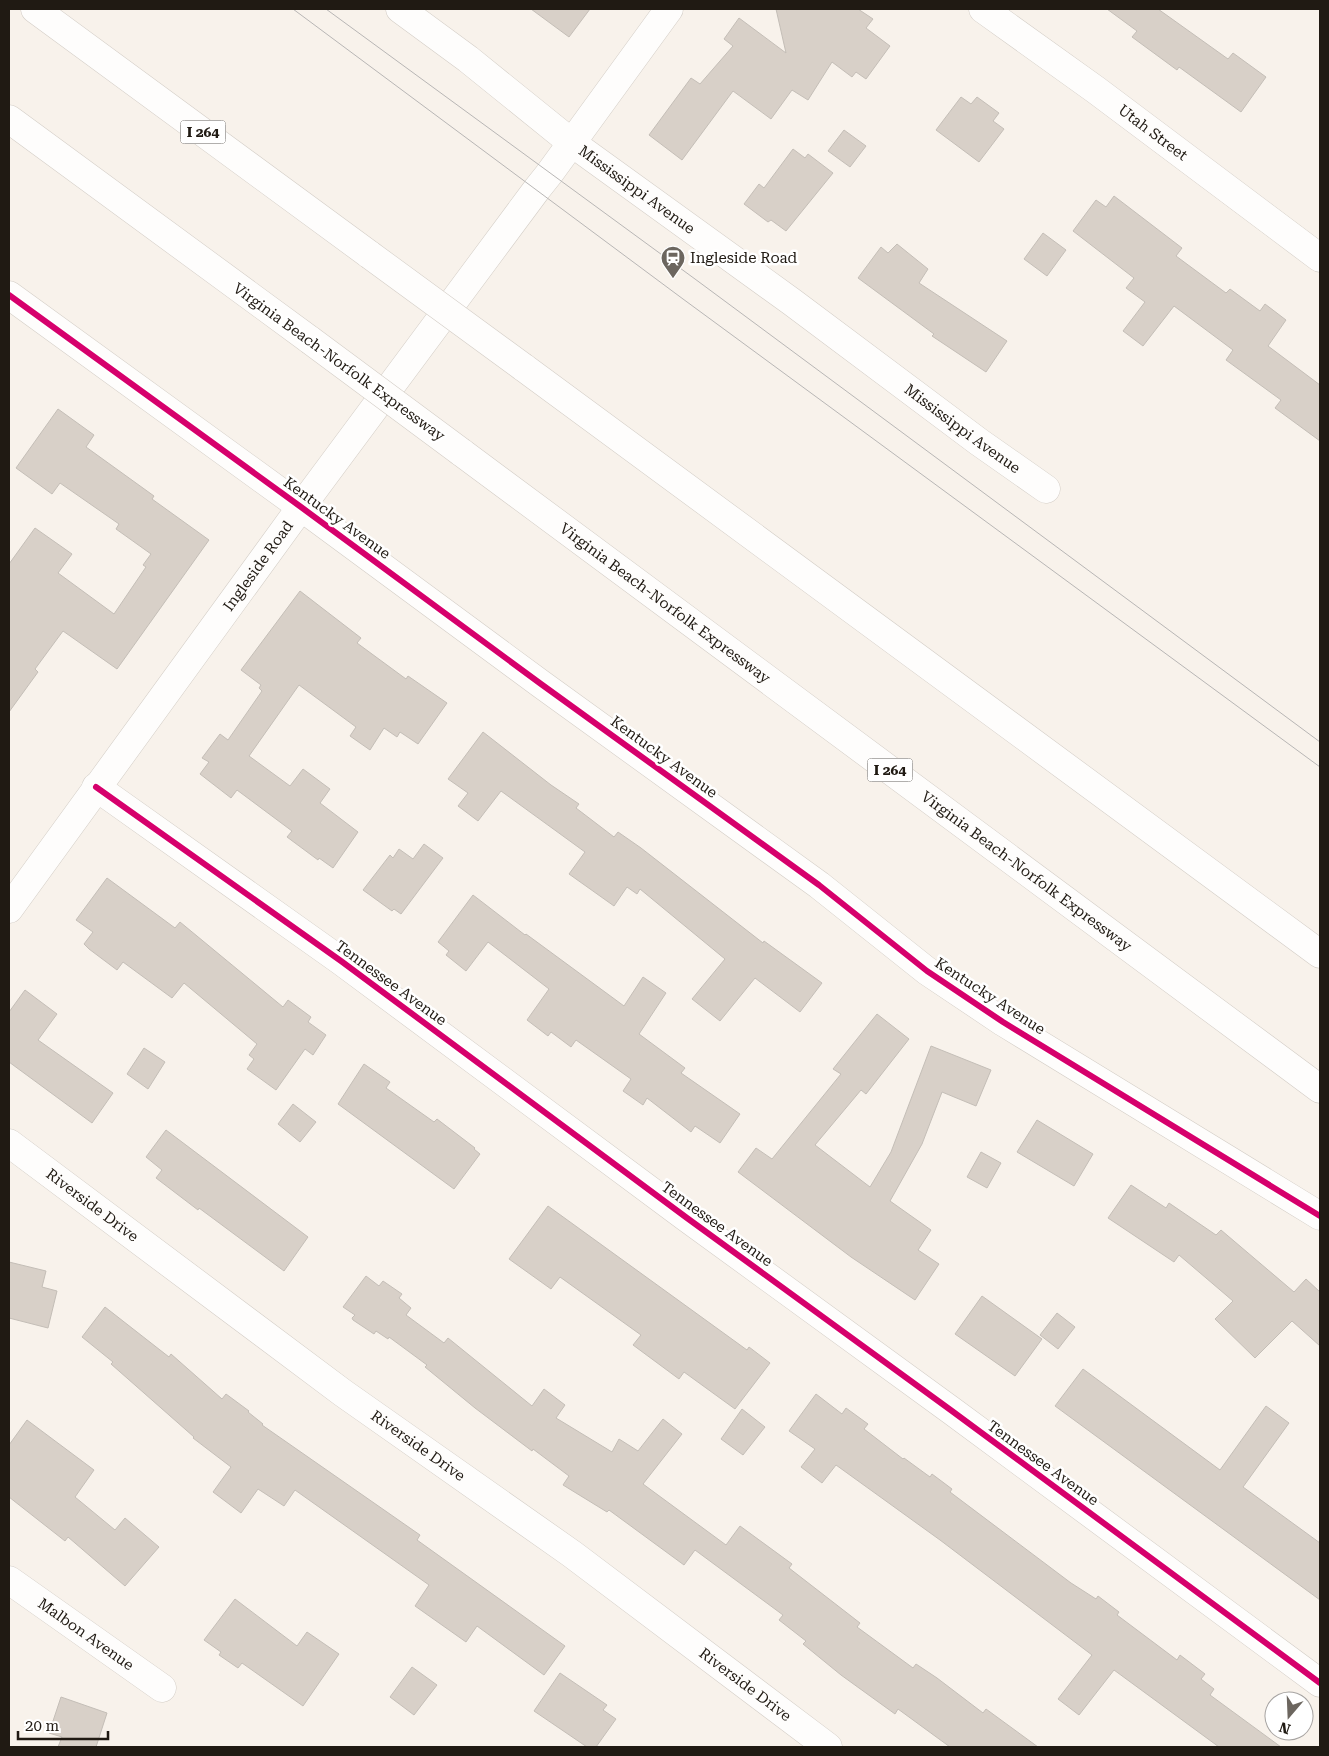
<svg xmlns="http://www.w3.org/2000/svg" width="1329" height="1756" viewBox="0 0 1329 1756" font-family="'Roboto Serif',serif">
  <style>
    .building { fill: #d8d0c8; stroke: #c4beb7 }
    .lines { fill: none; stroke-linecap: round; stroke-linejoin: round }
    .minor-casing { stroke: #d3cdc6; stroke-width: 29 }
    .highway-casing { stroke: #d3cdc6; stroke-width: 29 }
    .minor { stroke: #fefdfc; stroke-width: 28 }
    .highway { stroke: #fefdfc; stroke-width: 28 }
    .tram { stroke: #b8b6b5; stroke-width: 1 }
    .highway-bridge-casing { stroke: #d3cdc6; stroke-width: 29; stroke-linecap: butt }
    .highway-bridge { stroke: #fefdfc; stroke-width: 28 }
    .cycleway-casing { stroke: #fff; stroke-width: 9 }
    .cycleway { stroke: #d6006c; stroke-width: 6 }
    .labels { text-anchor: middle; stroke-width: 5; stroke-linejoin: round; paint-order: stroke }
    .shield { fill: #fff; stroke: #635f5a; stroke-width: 1 }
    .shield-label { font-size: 14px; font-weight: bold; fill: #201a13 }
    .street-label { font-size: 15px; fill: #201a13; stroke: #fff }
    .poi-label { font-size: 15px; fill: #201a13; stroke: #fff; text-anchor: start }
  </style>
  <rect width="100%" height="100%" fill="#f8f2eb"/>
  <path class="building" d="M 531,9 L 590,9 L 569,37 Z
    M 776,9 L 858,9 L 873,19 L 866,28 L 890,46 L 866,79 L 856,72 L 852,77 L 832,62 L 808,100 L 792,90 L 771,119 L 733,91 L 682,160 L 649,135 L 691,78 L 700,84 L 733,46 L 724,39 L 739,18 L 786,53 Z
    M 1107,9 L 1158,9 L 1228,59 L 1233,53 L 1266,77 L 1241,112 L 1179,67 L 1177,70 L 1132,37 L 1137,31 Z
    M 961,97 L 971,104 L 977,97 L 999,113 L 993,121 L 1004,129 L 979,162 L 936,130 Z
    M 844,130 L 866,146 L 850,167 L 828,151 Z
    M 793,149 L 805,158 L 808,154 L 833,173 L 786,231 L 771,220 L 768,222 L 744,204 L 759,184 L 764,188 Z
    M 1114,196 L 1182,248 L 1176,256 L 1226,293 L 1230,289 L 1260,311 L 1265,304 L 1286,320 L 1268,346 L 1320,385 L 1320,441 L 1275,408 L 1281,400 L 1226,360 L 1233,350 L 1174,306 L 1143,346 L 1123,331 L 1145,302 L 1126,288 L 1134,278 L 1073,231 L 1096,200 L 1106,207 Z
    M 1043,233 L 1066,250 L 1047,276 L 1024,259 Z
    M 897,244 L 928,269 L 919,283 L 1007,341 L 986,372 L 932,336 L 934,334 L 858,278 L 881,247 L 888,253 Z
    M 58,409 L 94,435 L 86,447 L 154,496 L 152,499 L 209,540 L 117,669 L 63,631 L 35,669 L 38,672 L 9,712 L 9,564 L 35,528 L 72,554 L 58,573 L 114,614 L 146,567 L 143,565 L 151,554 L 116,529 L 119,524 L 60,483 L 52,494 L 16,468 Z
    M 300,591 L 361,638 L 357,643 L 406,679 L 408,676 L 447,703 L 418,744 L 400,732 L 397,737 L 384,728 L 370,750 L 350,736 L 356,727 L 299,685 L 249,756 L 290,786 L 303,769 L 330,789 L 320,803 L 358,832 L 333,868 L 319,858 L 318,860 L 287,837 L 292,831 L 237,790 L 231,798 L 200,774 L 209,762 L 202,758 L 220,734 L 228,740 L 262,691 L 259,688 L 261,685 L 241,670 Z
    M 483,732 L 551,785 L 579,804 L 576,808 L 614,837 L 618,832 L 641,848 L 763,943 L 764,941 L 822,983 L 800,1012 L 755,978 L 720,1021 L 692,999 L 725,959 L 640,889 L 637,894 L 627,887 L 614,906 L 569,874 L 585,852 L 501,791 L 478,821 L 458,806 L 468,793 L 448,779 Z
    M 424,844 L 443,858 L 401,914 L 394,909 L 392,911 L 363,890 L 390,855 L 393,858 L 399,849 L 413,859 Z
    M 107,878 L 175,928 L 180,922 L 283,1007 L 288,1000 L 311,1017 L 308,1022 L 326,1035 L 313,1055 L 305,1049 L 276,1090 L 247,1069 L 254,1059 L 249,1055 L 257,1044 L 184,983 L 172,998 L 123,962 L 117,970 L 89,949 L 84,944 L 93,932 L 76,920 Z
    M 473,895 L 525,935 L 526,934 L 624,1006 L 643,977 L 666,993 L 639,1034 L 685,1068 L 681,1073 L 740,1114 L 720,1143 L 695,1126 L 691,1132 L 647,1098 L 643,1105 L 623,1091 L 631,1079 L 576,1040 L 571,1047 L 551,1032 L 548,1036 L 527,1020 L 549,989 L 488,942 L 466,971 L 446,955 L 449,951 L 438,942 Z
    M 25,990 L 57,1014 L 38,1040 L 113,1093 L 92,1123 L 9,1062 L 9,1012 Z
    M 877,1014 L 909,1039 L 866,1094 L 861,1090 L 815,1145 L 870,1187 L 891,1152 L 931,1046 L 991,1070 L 976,1106 L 942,1092 L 922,1144 L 890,1201 L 931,1230 L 918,1250 L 939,1264 L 915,1300 L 851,1257 L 738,1172 L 756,1148 L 772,1159 L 841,1074 L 833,1069 Z
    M 144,1048 L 165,1062 L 148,1089 L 127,1074 Z
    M 364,1064 L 390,1082 L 386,1088 L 434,1122 L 437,1119 L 475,1148 L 474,1149 L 480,1154 L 454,1189 L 338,1104 Z
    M 293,1104 L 316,1122 L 300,1142 L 278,1124 Z
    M 1037,1120 L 1093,1154 L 1074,1186 L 1017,1152 Z
    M 166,1130 L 308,1237 L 284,1271 L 199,1208 L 198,1210 L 156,1178 L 162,1170 L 146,1157 Z
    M 981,1152 L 1001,1163 L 987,1188 L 967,1177 Z
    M 1131,1185 L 1166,1208 L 1169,1203 L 1216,1235 L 1221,1230 L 1294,1292 L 1306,1279 L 1320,1292 L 1320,1346 L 1292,1321 L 1255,1358 L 1215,1319 L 1233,1301 L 1179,1255 L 1174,1262 L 1108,1218 Z
    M 548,1206 L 747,1350 L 749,1347 L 770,1363 L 735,1409 L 684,1372 L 679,1379 L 633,1345 L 641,1335 L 560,1277 L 551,1289 L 509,1259 Z
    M 9,1262 L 46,1271 L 42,1287 L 57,1291 L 48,1328 L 9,1318 Z
    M 366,1276 L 379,1286 L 383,1281 L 402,1294 L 399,1298 L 411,1308 L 406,1315 L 444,1343 L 448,1338 L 532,1406 L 544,1389 L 565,1405 L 556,1418 L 612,1452 L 619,1439 L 638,1451 L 663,1419 L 682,1434 L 643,1484 L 726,1545 L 740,1526 L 792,1564 L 789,1568 L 860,1623 L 857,1627 L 913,1668 L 916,1664 L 937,1678 L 983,1713 L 986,1709 L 1038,1747 L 950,1747 L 898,1709 L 895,1714 L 841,1675 L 803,1644 L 806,1641 L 779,1620 L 783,1615 L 695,1550 L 684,1565 L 609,1510 L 607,1512 L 563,1485 L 569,1476 L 533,1449 L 532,1451 L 475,1408 L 425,1367 L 427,1365 L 389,1337 L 388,1339 L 376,1331 L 374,1334 L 353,1320 L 352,1318 L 355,1315 L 343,1307 Z
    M 982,1296 L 1042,1339 L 1015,1376 L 955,1334 Z
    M 105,1307 L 169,1357 L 171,1354 L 222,1399 L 226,1394 L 249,1411 L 248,1412 L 263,1424 L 262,1425 L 420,1535 L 417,1540 L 565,1646 L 544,1675 L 477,1626 L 466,1642 L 415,1606 L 429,1585 L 295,1490 L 284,1506 L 258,1489 L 241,1513 L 213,1492 L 231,1467 L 193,1438 L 194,1437 L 111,1364 L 113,1362 L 82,1337 Z
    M 1057,1313 L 1075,1327 L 1058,1349 L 1040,1335 Z
    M 1083,1369 L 1220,1470 L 1266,1406 L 1289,1423 L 1243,1487 L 1320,1543 L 1320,1600 L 1055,1406 Z
    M 816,1394 L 842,1414 L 846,1408 L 868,1424 L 864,1429 L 903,1459 L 904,1458 L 930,1477 L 932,1474 L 952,1489 L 950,1492 L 1071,1583 L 1096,1599 L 1098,1596 L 1119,1612 L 1117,1615 L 1177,1660 L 1180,1655 L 1205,1674 L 1201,1679 L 1214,1689 L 1210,1695 L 1281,1747 L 1219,1747 L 1114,1670 L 1079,1715 L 1058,1699 L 1092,1655 L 940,1540 L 836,1465 L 822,1483 L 801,1467 L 815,1449 L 789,1431 Z
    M 742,1409 L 765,1427 L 743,1455 L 721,1439 Z
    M 27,1420 L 94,1470 L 75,1497 L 115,1530 L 125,1518 L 159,1547 L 125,1586 L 68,1537 L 65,1541 L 9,1497 L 9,1445 Z
    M 235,1599 L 297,1646 L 307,1632 L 339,1654 L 303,1706 L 242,1663 L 238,1668 L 219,1655 L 221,1652 L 204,1640 Z
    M 412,1667 L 437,1685 L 414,1715 L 390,1697 Z
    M 560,1673 L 607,1705 L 603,1710 L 616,1719 L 596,1747 L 587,1747 L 534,1711 Z
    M 61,1697 L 107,1713 L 96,1747 L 58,1747 L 62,1737 L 49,1733 Z"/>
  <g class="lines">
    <defs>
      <g id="minor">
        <path id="s1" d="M 400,9 L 468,59 L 572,143 L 792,302 L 979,442 L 1046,489"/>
        <path id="s2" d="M 983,9 L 1096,90 L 1320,258"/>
        <path d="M 9,295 L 301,507 L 541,684 L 819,885 L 927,971 L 1003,1022 L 1320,1216"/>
        <path d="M 96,787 L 341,961 L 687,1218 L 952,1411 L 1320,1683"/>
        <path id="s3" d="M 9,909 L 301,507 L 537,189 L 549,174 L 669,9"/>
        <path id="s4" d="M 9,1143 L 343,1393 L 572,1554 L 828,1747"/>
        <path id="s5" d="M 9,1580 L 162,1688"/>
      </g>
      <g id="highway">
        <path d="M 35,9 L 370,255"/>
        <path d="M 9,119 L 310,340"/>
        <path d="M 523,367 L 1320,954"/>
        <path id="s6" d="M 461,452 L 1320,1089"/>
      </g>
    </defs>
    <use href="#minor" class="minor-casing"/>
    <use href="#highway" class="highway-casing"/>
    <use href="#minor" class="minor"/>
    <use href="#highway" class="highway"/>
    <path class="tram" d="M 293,9 L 683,299 L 1320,767
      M 326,9 L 695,279 L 1320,742"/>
    <defs>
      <path id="highway-bridge" d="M 370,255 L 523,367
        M 310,340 L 461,452"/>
    </defs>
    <use href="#highway-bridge" class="highway-bridge-casing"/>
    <use href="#highway-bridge" class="highway-bridge"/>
    <defs>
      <path id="cycleway" d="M 9,295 L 301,507 L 541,684 L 819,885 L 927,971 L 1003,1022 L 1320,1216
        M 96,787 L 341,961 L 687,1218 L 952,1411 L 1320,1683"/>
    </defs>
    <use href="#cycleway" class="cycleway-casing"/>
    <use href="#cycleway" class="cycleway"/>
  </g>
  <defs>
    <symbol id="station-pin" viewBox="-11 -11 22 30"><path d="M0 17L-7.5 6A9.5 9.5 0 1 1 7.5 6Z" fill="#6c665f" stroke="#fff"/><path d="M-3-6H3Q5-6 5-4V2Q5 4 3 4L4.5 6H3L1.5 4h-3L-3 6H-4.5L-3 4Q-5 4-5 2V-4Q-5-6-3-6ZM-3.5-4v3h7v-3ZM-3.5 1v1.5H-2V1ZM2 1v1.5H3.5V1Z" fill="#fff"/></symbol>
  </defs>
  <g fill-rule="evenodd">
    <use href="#station-pin" x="659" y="244" width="28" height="38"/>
  </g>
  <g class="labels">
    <g class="shield">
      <rect x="180.5" y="120.5" width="45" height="23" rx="4"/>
      <rect x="867.5" y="758.5" width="45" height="23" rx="4"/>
    </g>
    <g class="shield-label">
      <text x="203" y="137">I 264</text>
      <text x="890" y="775">I 264</text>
    </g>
    <g class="street-label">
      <text dy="5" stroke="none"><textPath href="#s2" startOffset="210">Utah Street</textPath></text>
      <text dy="5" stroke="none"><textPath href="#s1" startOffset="298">Mississippi Avenue</textPath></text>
      <text transform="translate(339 362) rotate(36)" y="5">Virginia Beach-Norfolk Expressway</text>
      <text dy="5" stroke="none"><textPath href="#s1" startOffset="702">Mississippi Avenue</textPath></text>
      <text transform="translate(337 518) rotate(36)" y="5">Kentucky Avenue</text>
      <text dy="5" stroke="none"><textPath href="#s3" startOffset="424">Ingleside Road</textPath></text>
      <text dy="5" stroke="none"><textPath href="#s6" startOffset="254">Virginia Beach-Norfolk Expressway</textPath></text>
      <text transform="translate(664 757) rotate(36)" y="5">Kentucky Avenue</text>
      <text dy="5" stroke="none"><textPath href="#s6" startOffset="704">Virginia Beach-Norfolk Expressway</textPath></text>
      <text transform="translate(391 983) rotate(36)" y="5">Tennessee Avenue</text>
      <text transform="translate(990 996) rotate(33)" y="5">Kentucky Avenue</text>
      <text dy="5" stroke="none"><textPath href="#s4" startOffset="104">Riverside Drive</textPath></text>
      <text transform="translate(717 1224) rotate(36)" y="5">Tennessee Avenue</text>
      <text dy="5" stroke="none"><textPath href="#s4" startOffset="509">Riverside Drive</textPath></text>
      <text transform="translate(1043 1463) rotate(36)" y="5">Tennessee Avenue</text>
      <text dy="5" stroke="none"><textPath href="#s5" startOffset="94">Malbon Avenue</textPath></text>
      <text dy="5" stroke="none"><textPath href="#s4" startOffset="914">Riverside Drive</textPath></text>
    </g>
    <g class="poi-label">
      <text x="690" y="263">Ingleside Road</text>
    </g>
  </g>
  <rect width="1329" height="1756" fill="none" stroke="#201a13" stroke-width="20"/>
  <g transform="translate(1289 1716) rotate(199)"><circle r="24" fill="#ffffff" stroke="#a6a3a1"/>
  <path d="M0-4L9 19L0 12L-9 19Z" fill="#6c665f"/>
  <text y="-8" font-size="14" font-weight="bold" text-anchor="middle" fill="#201a13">N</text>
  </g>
  <path d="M18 1731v8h90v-8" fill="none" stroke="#201a13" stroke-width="2.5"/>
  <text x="25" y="1731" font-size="15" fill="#201a13" stroke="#ffffff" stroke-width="4" paint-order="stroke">20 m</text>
</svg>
